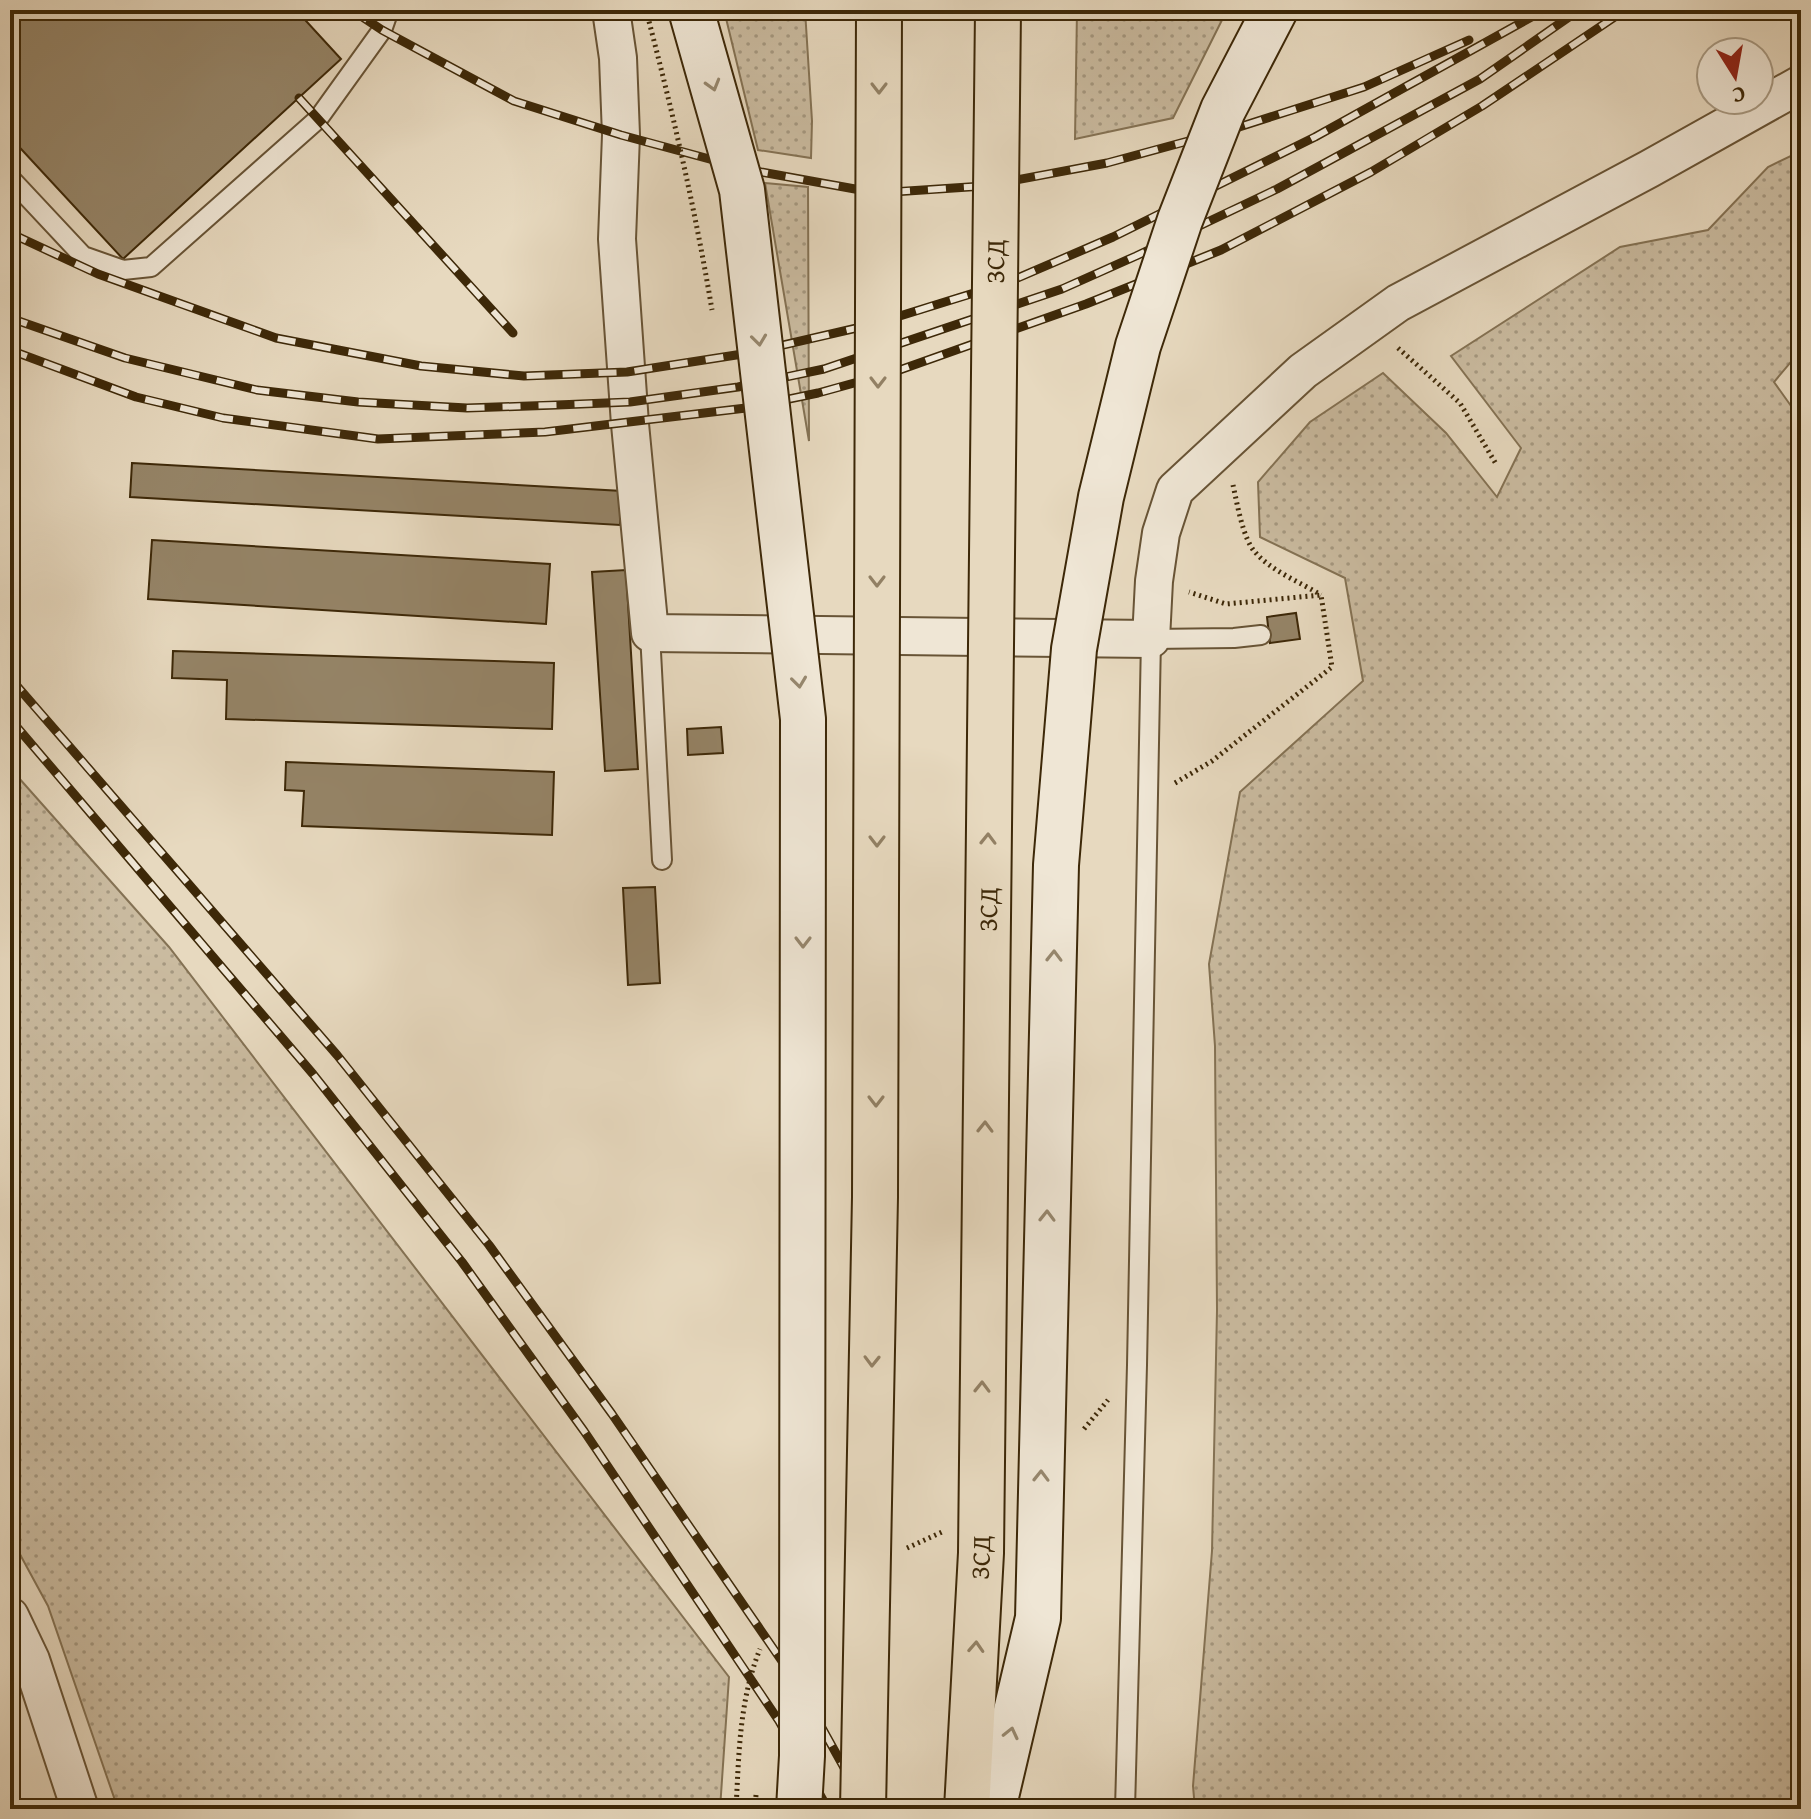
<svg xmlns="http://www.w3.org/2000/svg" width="1811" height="1819" viewBox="0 0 1811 1819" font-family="'Gentium Book Plus',serif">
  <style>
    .grass { fill: url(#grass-dots); stroke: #847254; stroke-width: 2 }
    .building { fill: #958467; stroke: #3d2808; stroke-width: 2 }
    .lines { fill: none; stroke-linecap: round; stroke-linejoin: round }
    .service-casing { stroke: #685436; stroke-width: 22 }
    .minor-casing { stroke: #685436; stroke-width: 40 }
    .path { stroke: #3d2808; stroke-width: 5; stroke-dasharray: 2 4; stroke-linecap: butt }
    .service { stroke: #efe6d5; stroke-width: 18 }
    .minor { stroke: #efe6d5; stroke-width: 36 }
    .rail-casing { stroke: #3d2808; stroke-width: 9 }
    .rail { stroke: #efe6d5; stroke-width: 6; stroke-dasharray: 18; stroke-linecap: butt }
    .secondary-bridge-casing { stroke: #3d2808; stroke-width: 48; stroke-linecap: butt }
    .motorway-bridge-casing { stroke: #3d2808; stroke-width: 48; stroke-linecap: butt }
    .path-bridge { stroke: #3d2808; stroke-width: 5; stroke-dasharray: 2 4; stroke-linecap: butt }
    .secondary-bridge { stroke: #efe6d5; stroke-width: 44 }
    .motorway-bridge { stroke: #e7d9bf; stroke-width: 44 }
    .oneway { stroke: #96876e }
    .oneway2 { stroke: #928064 }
    .labels { text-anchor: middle; stroke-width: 7; stroke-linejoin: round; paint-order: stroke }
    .street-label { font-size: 26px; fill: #3d2808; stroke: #efe6d5 }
  </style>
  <defs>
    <pattern id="grass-dots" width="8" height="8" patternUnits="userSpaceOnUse" patternTransform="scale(2)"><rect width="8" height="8" fill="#cabba0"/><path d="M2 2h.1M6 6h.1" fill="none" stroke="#a59880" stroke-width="1.8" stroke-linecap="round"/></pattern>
  </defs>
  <rect width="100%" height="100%" fill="#e7d9bf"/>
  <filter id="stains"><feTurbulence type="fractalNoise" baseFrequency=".0025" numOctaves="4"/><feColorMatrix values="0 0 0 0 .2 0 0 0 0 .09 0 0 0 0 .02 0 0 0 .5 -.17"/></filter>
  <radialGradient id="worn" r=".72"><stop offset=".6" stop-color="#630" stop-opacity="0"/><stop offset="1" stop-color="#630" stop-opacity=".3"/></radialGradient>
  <path class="grass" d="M 724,10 L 805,10 L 812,121 L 811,158 L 758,150 Z
    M 1077,10 L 1227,10 L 1173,118 L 1075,139 Z
    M 1801,151 L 1801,350 L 1774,382 L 1801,420 L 1801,1809 L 1195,1809 L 1193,1786 L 1212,1551 L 1217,1310 L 1215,1046 L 1209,964 L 1240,792 L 1363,681 L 1345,578 L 1260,537 L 1258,482 L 1310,422 L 1383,373 L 1446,433 L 1497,497 L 1521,448 L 1451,356 L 1620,247 L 1708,230 L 1768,167 Z
    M 765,183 L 808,187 L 809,441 Z
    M 10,768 L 169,947 L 729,1677 L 720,1809 L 118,1809 L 48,1606 L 10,1536 Z"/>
  <path class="building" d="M 10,10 L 296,10 L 341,59 L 123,259 L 10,137 Z
    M 132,463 L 622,491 L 620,525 L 130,497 Z
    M 152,540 L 550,564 L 546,624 L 148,599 Z
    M 626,570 L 638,769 L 605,771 L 592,572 Z
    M 1296,613 L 1300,639 L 1270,643 L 1267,617 Z
    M 173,651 L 554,663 L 552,729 L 226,719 L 227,680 L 172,678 Z
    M 721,727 L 723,753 L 688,755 L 687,729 Z
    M 286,762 L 554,772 L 552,835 L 302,826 L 304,791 L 285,790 Z
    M 655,887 L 660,983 L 628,985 L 623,888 Z"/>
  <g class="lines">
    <defs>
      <path id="service" d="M 10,178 L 83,256 L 123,270 L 151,267 L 318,119 L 382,30 L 389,10
        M 650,633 L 662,860
        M 1125,1809 L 1137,1365 L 1151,639 L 1234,638 L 1261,635"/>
      <path id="minor" d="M 611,10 L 618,58 L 621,135 L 617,239 L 630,424 L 650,633 L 1151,639 L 1154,581 L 1161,533 L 1175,490 L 1303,371 L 1398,303 L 1649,169 L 1801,84
        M 10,1616 L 31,1660 L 80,1809"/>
    </defs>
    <use href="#service" class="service-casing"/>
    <use href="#minor" class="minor-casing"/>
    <path class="path" d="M 1398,348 L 1460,403 L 1496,464
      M 1233,485 C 1237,503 1243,539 1255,552 C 1271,571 1300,582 1321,595
      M 1175,783 L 1212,761 L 1332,667 L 1321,595 L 1226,604 L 1189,592
      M 1084,1429 L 1108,1400
      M 907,1548 L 942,1532
      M 736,1809 C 739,1754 739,1701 760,1649"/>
    <use href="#service" class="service"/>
    <use href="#minor" class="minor"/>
    <defs>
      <path id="rail" d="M 352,10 L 382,30 L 514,101 L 621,135 L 750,170 L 877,193 L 984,186 L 1107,163 L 1236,128 L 1364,87 L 1469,40
        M 299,98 L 513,333
        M 10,233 L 98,274 L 276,338 L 421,366 L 524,376 L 627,372 L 749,353 L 874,324 L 1006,283 L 1113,237 L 1315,137 L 1544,10
        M 10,318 L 125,358 L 257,390 L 358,402 L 467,408 L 557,405 L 630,402 L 738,387 L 824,369 L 1062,289 L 1136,256 L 1277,189 L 1480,79 L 1579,10
        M 10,350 L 136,397 L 223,418 L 378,439 L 545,432 L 746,408 L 818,393 L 894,372 L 1086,304 L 1221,250 L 1371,172 L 1482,106 L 1625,10
        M 10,678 L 337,1055 L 489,1245 L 612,1414 L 797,1683 L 867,1809
        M 10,719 L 313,1074 L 462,1262 L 584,1431 L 779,1721 L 828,1809"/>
    </defs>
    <use href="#rail" class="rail-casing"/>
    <use href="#rail" class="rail"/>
    <defs>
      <path id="secondary-bridge" d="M 691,10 L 742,190 L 803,719 L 802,1756 L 799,1809
        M 993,1809 L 1038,1618 L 1056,865 L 1074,649 L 1101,497 L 1138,346 L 1180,220 L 1223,110 L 1275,10"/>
      <g id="motorway-bridge">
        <path d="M 863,1809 L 875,1197 L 879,10"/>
        <path id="s1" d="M 967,1809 L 981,1553 L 998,10"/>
      </g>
    </defs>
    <use href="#secondary-bridge" class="secondary-bridge-casing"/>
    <use href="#motorway-bridge" class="motorway-bridge-casing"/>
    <path class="path-bridge" d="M 646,10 C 672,109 695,208 712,310
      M 755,1809 L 756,1795"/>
    <use href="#secondary-bridge" class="secondary-bridge"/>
    <use href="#motorway-bridge" class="motorway-bridge"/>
  </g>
  <defs><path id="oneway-chevron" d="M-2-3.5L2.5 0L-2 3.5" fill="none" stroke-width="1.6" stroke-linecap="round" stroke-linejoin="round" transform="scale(2)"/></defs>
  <g class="oneway">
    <use href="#oneway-chevron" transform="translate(713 85) rotate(74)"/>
    <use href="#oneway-chevron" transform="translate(759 340) rotate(83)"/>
    <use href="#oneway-chevron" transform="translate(799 682) rotate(83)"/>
    <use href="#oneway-chevron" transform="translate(803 942) rotate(90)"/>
    <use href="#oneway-chevron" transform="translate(1054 956) rotate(-89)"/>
    <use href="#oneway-chevron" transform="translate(1047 1216) rotate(-89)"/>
    <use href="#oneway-chevron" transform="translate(1041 1476) rotate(-89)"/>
    <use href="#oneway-chevron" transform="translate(1011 1733) rotate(-77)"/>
  </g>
  <g class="oneway2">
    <use href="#oneway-chevron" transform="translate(879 88) rotate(90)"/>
    <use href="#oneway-chevron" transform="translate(878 382) rotate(90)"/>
    <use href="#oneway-chevron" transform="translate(877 581) rotate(90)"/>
    <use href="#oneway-chevron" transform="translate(988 839) rotate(-89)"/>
    <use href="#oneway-chevron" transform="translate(877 841) rotate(90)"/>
    <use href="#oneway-chevron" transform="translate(876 1101) rotate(90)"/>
    <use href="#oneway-chevron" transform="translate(985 1127) rotate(-89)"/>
    <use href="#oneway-chevron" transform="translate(872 1361) rotate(91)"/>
    <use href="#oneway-chevron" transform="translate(982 1387) rotate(-89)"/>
    <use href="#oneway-chevron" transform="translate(976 1647) rotate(-87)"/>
  </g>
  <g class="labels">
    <g class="street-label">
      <text dy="9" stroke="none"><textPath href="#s1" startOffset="1548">ЗСД</textPath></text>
      <text dy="9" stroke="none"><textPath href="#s1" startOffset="900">ЗСД</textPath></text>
      <text dy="9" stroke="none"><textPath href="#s1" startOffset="252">ЗСД</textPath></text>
    </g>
  </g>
  <rect width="1811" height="1819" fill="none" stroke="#e7d9bf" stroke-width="40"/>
  <rect x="12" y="12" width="1787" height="1795" fill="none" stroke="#3d2808" stroke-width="4"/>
  <rect x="20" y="20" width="1771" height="1779" fill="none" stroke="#3d2808" stroke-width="2"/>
  <g transform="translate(1735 76) rotate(169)"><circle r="38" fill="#efe6d5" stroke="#a89a83" stroke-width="2"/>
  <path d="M0-6L14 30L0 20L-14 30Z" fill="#8f2418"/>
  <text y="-12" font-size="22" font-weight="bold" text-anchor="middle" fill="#3d2808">С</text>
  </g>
  <rect width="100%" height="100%" filter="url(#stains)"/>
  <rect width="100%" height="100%" fill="url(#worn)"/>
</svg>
